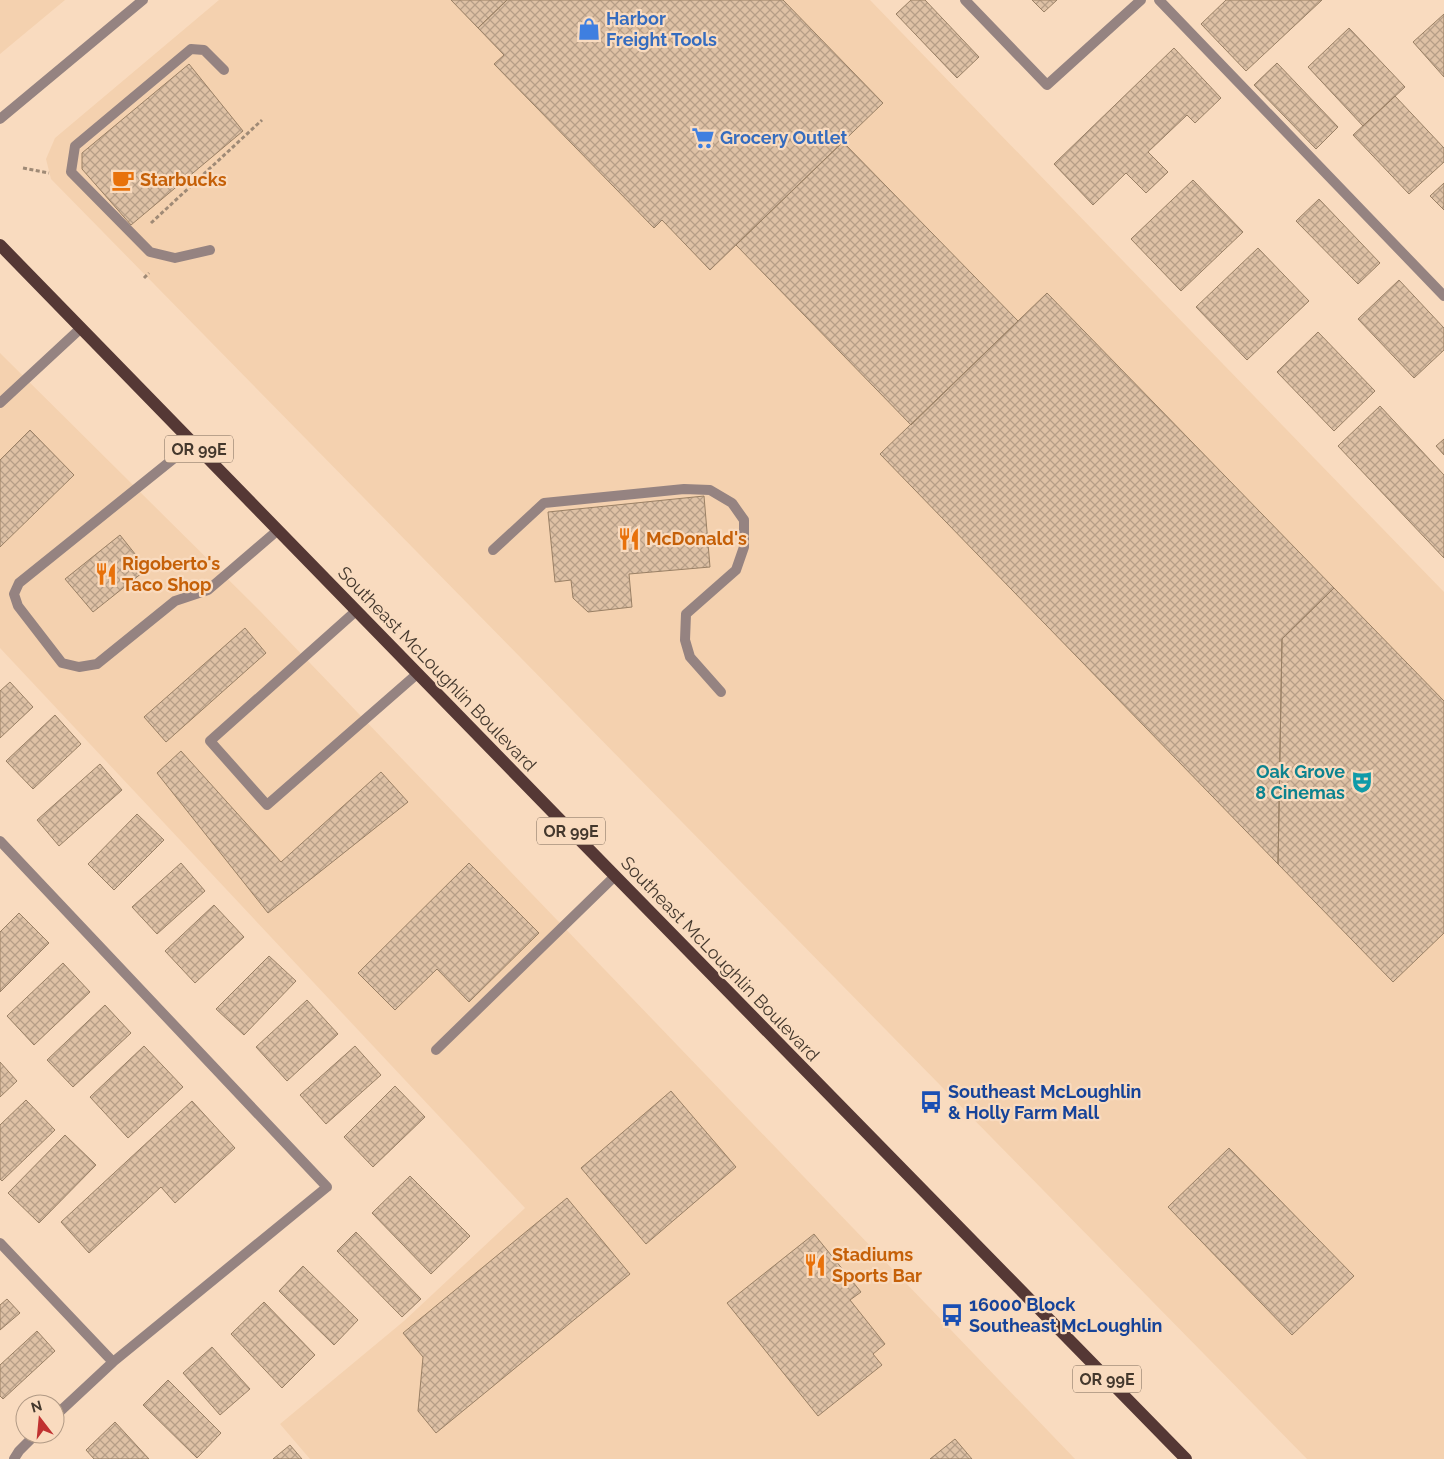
<svg xmlns="http://www.w3.org/2000/svg" width="1444" height="1459" viewBox="0 0 1444 1459" font-family="Raleway,sans-serif">
  <style>
    .built { fill: #f4d1af }
    .building { fill: url(#building-cross-hatch); stroke: #9a8065 }
    .lines { fill: none; stroke-linecap: round; stroke-linejoin: round }
    .path { stroke: #9f8a76; stroke-width: 3; stroke-dasharray: 4 2.5; stroke-linecap: butt }
    .service { stroke: #958381; stroke-width: 10 }
    .tertiary { stroke: #958381; stroke-width: 10 }
    .primary { stroke: #553835; stroke-width: 12 }
    .labels { text-anchor: middle; stroke-width: 4.5; stroke-linejoin: round; paint-order: stroke }
    .shield { fill: #f9dbbf; stroke: #7a6959; stroke-width: 1 }
    .shield-label { font-size: 16px; font-weight: bold; fill: #44382d }
    .shop-label { font-size: 18px; font-weight: bold; fill: #366cbe; stroke: #f9dbbf; text-anchor: start }
    .food-label { font-size: 18px; font-weight: bold; fill: #c56008; stroke: #f9dbbf; text-anchor: start }
    .street-label { font-size: 18px; fill: #44382d; stroke: #f9dbbf }
    .culture-label { font-size: 18px; font-weight: bold; fill: #0d838f; stroke: #f9dbbf; text-anchor: end }
    .transit-label { font-size: 18px; font-weight: bold; fill: #164399; stroke: #f9dbbf; text-anchor: start }
  </style>
  <defs>
    <pattern id="building-cross-hatch" width="8" height="8" patternUnits="userSpaceOnUse" patternTransform="scale(1.25)"><rect width="8" height="8" fill="#dec1a5"/><path d="M0 0l8 8M0 8l8-8" fill="none" stroke="#b69e87"/></pattern>
  </defs>
  <rect width="100%" height="100%" fill="#f9dbbf"/>
  <path class="built" d="M 0,0 L 65,0 L 0,54 Z
    M 219,0 L 870,0 L 1444,592 L 1444,1459 L 1307,1459 L 51,179 L 46,159 L 55,138 Z
    M 0,353 L 260,611 L 1075,1459 L 310,1459 L 280,1424 L 404,1321 L 525,1208 L 0,648 Z"/>
  <path class="building" d="M 451,0 L 507,0 L 478,28 Z
    M 507,0 L 783,0 L 883,103 L 710,270 L 662,220 L 654,228 L 494,64 L 504,55 L 478,28 Z
    M 911,0 L 925,0 L 979,57 L 957,78 L 896,14 Z
    M 1032,0 L 1057,0 L 1044,12 Z
    M 1226,0 L 1322,0 L 1246,71 L 1201,24 Z
    M 1444,14 L 1444,77 L 1413,42 Z
    M 1349,28 L 1405,87 L 1363,126 L 1308,67 Z
    M 1174,48 L 1221,98 L 1195,123 L 1187,115 L 1148,152 L 1168,172 L 1146,193 L 1126,173 L 1093,205 L 1054,164 Z
    M 1277,63 L 1338,127 L 1316,149 L 1254,85 Z
    M 189,64 L 243,131 L 131,225 L 82,169 L 82,153 Z
    M 1395,96 L 1444,148 L 1444,162 L 1409,194 L 1353,135 Z
    M 843,142 L 1018,321 L 911,425 L 736,245 Z
    M 1193,180 L 1243,232 L 1181,291 L 1131,239 Z
    M 1444,183 L 1444,210 L 1430,196 Z
    M 1319,199 L 1380,263 L 1358,284 L 1296,221 Z
    M 1258,248 L 1309,301 L 1247,360 L 1196,307 Z
    M 1399,280 L 1444,328 L 1444,350 L 1414,378 L 1358,319 Z
    M 1047,293 L 1334,588 L 1282,639 L 1278,864 L 880,454 Z
    M 1318,332 L 1375,391 L 1334,431 L 1277,372 Z
    M 1380,406 L 1444,475 L 1444,558 L 1338,446 Z
    M 30,430 L 74,475 L 0,547 L 0,460 Z
    M 1444,439 L 1444,455 L 1436,446 Z
    M 704,496 L 710,567 L 629,574 L 632,607 L 588,612 L 573,598 L 571,580 L 555,582 L 548,512 Z
    M 120,535 L 147,569 L 93,612 L 65,579 Z
    M 1334,588 L 1444,701 L 1444,933 L 1393,982 L 1278,864 L 1282,639 Z
    M 245,628 L 266,653 L 166,742 L 144,717 Z
    M 10,682 L 33,707 L 0,738 L 0,691 Z
    M 55,715 L 81,744 L 33,789 L 6,761 Z
    M 181,751 L 281,862 L 381,772 L 408,802 L 268,913 L 157,773 Z
    M 100,764 L 122,790 L 59,846 L 37,820 Z
    M 137,814 L 164,840 L 114,890 L 88,864 Z
    M 181,863 L 205,891 L 157,934 L 132,907 Z
    M 469,863 L 539,933 L 469,1002 L 437,969 L 395,1010 L 358,973 Z
    M 214,905 L 244,937 L 195,983 L 165,951 Z
    M 19,913 L 49,943 L 0,992 L 0,932 Z
    M 269,956 L 296,981 L 244,1035 L 216,1009 Z
    M 63,963 L 90,992 L 34,1045 L 7,1016 Z
    M 307,1000 L 338,1034 L 287,1081 L 256,1047 Z
    M 105,1005 L 131,1033 L 73,1087 L 47,1060 Z
    M 144,1046 L 183,1087 L 128,1138 L 90,1097 Z
    M 355,1046 L 381,1075 L 326,1124 L 300,1095 Z
    M 0,1062 L 17,1081 L 0,1097 Z
    M 395,1086 L 425,1117 L 373,1167 L 344,1137 Z
    M 671,1091 L 736,1167 L 646,1244 L 581,1168 Z
    M 26,1100 L 55,1130 L 2,1181 L 0,1179 L 0,1125 Z
    M 192,1101 L 235,1148 L 175,1203 L 161,1187 L 89,1253 L 61,1222 Z
    M 65,1135 L 96,1165 L 39,1223 L 8,1193 Z
    M 1229,1148 L 1354,1276 L 1292,1335 L 1168,1207 Z
    M 410,1176 L 470,1236 L 431,1274 L 372,1213 Z
    M 567,1198 L 630,1274 L 436,1433 L 418,1411 L 423,1357 L 403,1333 Z
    M 356,1232 L 421,1299 L 402,1317 L 337,1251 Z
    M 814,1234 L 861,1292 L 850,1300 L 885,1344 L 873,1354 L 882,1365 L 818,1416 L 727,1303 Z
    M 303,1266 L 358,1320 L 334,1345 L 279,1291 Z
    M 7,1299 L 20,1313 L 0,1330 L 0,1305 Z
    M 264,1302 L 315,1355 L 282,1388 L 231,1334 Z
    M 37,1331 L 55,1351 L 3,1399 L 0,1396 L 0,1365 Z
    M 212,1347 L 250,1389 L 220,1415 L 183,1373 Z
    M 168,1380 L 221,1433 L 197,1458 L 143,1405 Z
    M 115,1422 L 149,1459 L 94,1459 L 86,1450 Z
    M 955,1439 L 972,1459 L 930,1459 Z
    M 290,1445 L 302,1459 L 273,1459 Z"/>
  <g class="lines">
    <path class="path" d="M 23,168 L 49,173
      M 151,223 L 262,120
      M 144,278 L 149,273"/>
    <path class="service" d="M 965,0 L 1047,85 L 1141,0
      M 1159,0 L 1444,296
      M 210,250 L 175,258 L 150,252 L 71,172 L 75,146 L 191,49 L 204,50 L 224,70
      M 0,403 L 81,328
      M 193,443 L 19,583 L 14,594 L 18,606 L 62,663 L 79,667 L 97,664 L 175,601 L 208,590 L 278,530
      M 493,550 L 544,503 L 684,489 L 710,490 L 732,503 L 744,520 L 744,547 L 736,570 L 686,614 L 685,640 L 690,657 L 721,692
      M 356,611 L 210,741 L 267,805 L 417,674
      M 0,841 L 327,1187 L 113,1362 L 0,1243
      M 436,1050 L 615,876
      M 55,1416 L 113,1362
      M 14,1459 L 19,1451 L 36,1434"/>
    <path class="tertiary" d="M 0,119 L 143,0"/>
    <path class="primary" d="M 0,245 L 573,833 L 1186,1459"/>
  </g>
  <defs>
    <symbol id="shop-bare" viewBox="-9 -9 18 18"><path d="M-5-2.5h2.3a2.7 3.5 0 0 1 5.4 0H5L5.5 6h-11ZM-1.5-2.5h3a1.5 2.3 0 0 0-3 0Z" fill="#3f7fe0" stroke="#f9dbbf" stroke-width="2.5" paint-order="stroke"/></symbol>
    <symbol id="supermarket-bare" viewBox="-9 -9 18 18"><path d="M-6-5.5h2.5l.6 2H6L4.5 2H-2.5L-4.4-4H-6ZM-1.5 3.2a1.3 1.3 0 1 0 .1 0ZM3 3.2a1.3 1.3 0 1 0 .1 0Z" fill="#3f7fe0" stroke="#f9dbbf" stroke-width="2.5" paint-order="stroke"/></symbol>
    <symbol id="cafe-bare" viewBox="-9 -9 18 18"><path d="M-5.5-4.5H6V0H3Q3 3.5 0 3.5H-2.5Q-5.5 3.5-5.5 0ZM3-3.2v2h1.7v-2ZM-6 4.5H4V6H-6Z" fill="#e8710a" stroke="#f9dbbf" stroke-width="2.5" paint-order="stroke"/></symbol>
    <symbol id="restaurant-bare" viewBox="-9 -9 18 18"><path d="M-5-6h1v4h1v-4h1v4h1v-4h1v5L-1.5 .5V6h-2V.5L-5-1ZM5-6V6H3V1.5H1.5Q1.5-4 5-6Z" fill="#e8710a" stroke="#f9dbbf" stroke-width="2.5" paint-order="stroke"/></symbol>
    <symbol id="theatre-bare" viewBox="-9 -9 18 18"><path d="M-5-5.5Q0-4 5-5.5V0Q5 5 0 6Q-5 5-5 0ZM-3.3-2.5H-1v1.5H-3.3ZM1-2.5H3.3v1.5H1ZM-2.8 1Q0 5.5 2.8 1Z" fill="#0f9aa8" stroke="#f9dbbf" stroke-width="2.5" paint-order="stroke"/></symbol>
    <symbol id="bus-bare" viewBox="-9 -9 18 18"><path d="M-5-6H5V4H4V6H2V4H-2V6H-4V4H-5ZM-3.5-4V0h7V-4ZM-3.5 1.2v1.5H-2V1.2ZM2 1.2v1.5H3.5V1.2Z" fill="#1a4fb4" stroke="#f9dbbf" stroke-width="2.5" paint-order="stroke"/></symbol>
  </defs>
  <g fill-rule="evenodd">
    <use href="#shop-bare" x="573" y="13" width="32" height="32"/>
    <use href="#supermarket-bare" x="687" y="122" width="32" height="32"/>
    <use href="#cafe-bare" x="107" y="164" width="32" height="32"/>
    <use href="#restaurant-bare" x="613" y="523" width="32" height="32"/>
    <use href="#restaurant-bare" x="90" y="558" width="32" height="32"/>
    <use href="#theatre-bare" x="1346" y="766" width="32" height="32"/>
    <use href="#bus-bare" x="915" y="1086" width="32" height="32"/>
    <use href="#restaurant-bare" x="799" y="1249" width="32" height="32"/>
    <use href="#bus-bare" x="936" y="1299" width="32" height="32"/>
  </g>
  <g class="labels">
    <g class="shield">
      <rect x="165" y="435.5" width="68" height="27" rx="4"/>
      <rect x="537" y="817.5" width="68" height="27" rx="4"/>
      <rect x="1073" y="1365.5" width="68" height="27" rx="4"/>
    </g>
    <g class="shield-label">
      <text x="199" y="455">OR 99E</text>
      <text x="571" y="837">OR 99E</text>
      <text x="1107" y="1385">OR 99E</text>
    </g>
    <g class="shop-label">
      <text x="606" y="25">Harbor<tspan x="606" dy="21">Freight Tools</tspan></text>
      <text x="720" y="144">Grocery Outlet</text>
    </g>
    <g class="food-label">
      <text x="140" y="186">Starbucks</text>
      <text x="646" y="545">McDonald's</text>
      <text x="122" y="570">Rigoberto's<tspan x="122" dy="21">Taco Shop</tspan></text>
      <text x="832" y="1261">Stadiums<tspan x="832" dy="21">Sports Bar</tspan></text>
    </g>
    <g class="street-label">
      <text transform="translate(437 669) rotate(46)" y="6">Southeast McLoughlin Boulevard</text>
      <text transform="translate(720 959) rotate(46)" y="6">Southeast McLoughlin Boulevard</text>
    </g>
    <g class="culture-label">
      <text x="1345" y="778">Oak Grove<tspan x="1345" dy="21">8 Cinemas</tspan></text>
    </g>
    <g class="transit-label">
      <text x="948" y="1098">Southeast McLoughlin<tspan x="948" dy="21">&amp; Holly Farm Mall</tspan></text>
      <text x="969" y="1311">16000 Block<tspan x="969" dy="21">Southeast McLoughlin</tspan></text>
    </g>
  </g>
  <g transform="translate(40 1419) rotate(344)"><circle r="24" fill="#f9dbbf" stroke="#b19a85"/>
  <path d="M0-4L9 19L0 12L-9 19Z" fill="#c03231"/>
  <text y="-8" font-size="14" font-weight="bold" text-anchor="middle" fill="#44382d">N</text>
  </g>
</svg>
